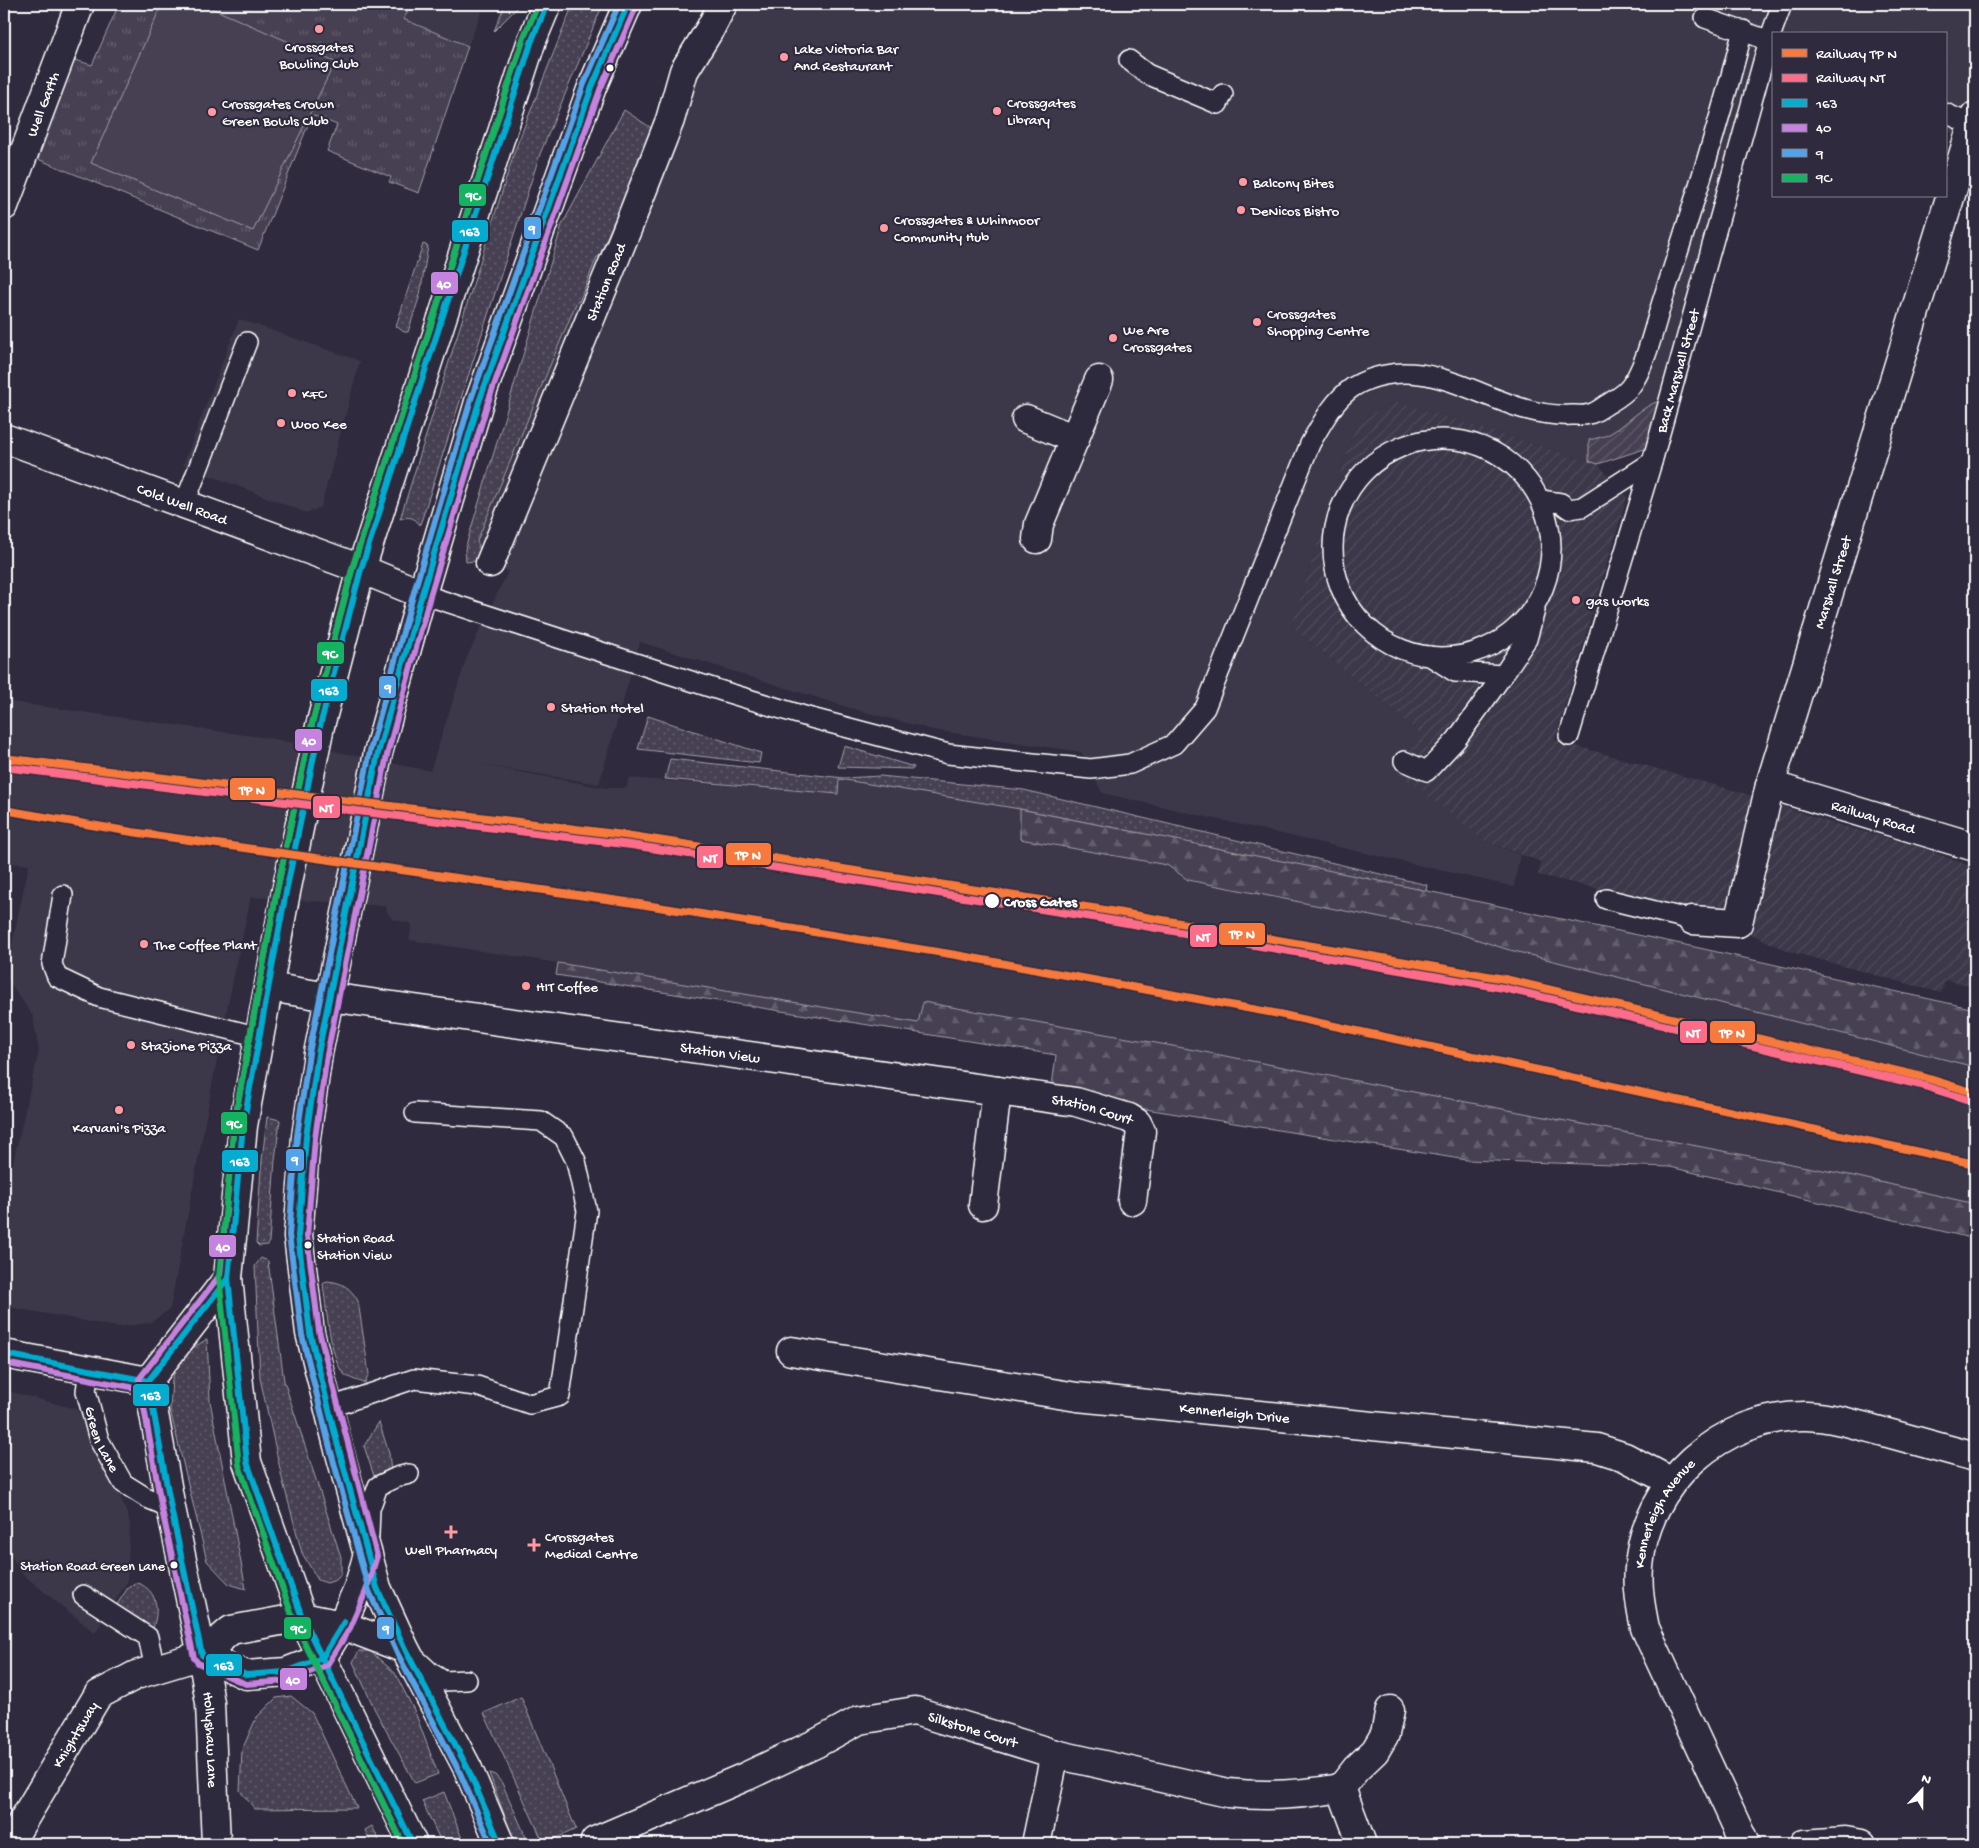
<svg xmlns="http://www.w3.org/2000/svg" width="1979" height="1848" viewBox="0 0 1979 1848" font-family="'Gochi Hand',sans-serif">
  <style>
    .built { fill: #3c3749 }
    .industrial { fill: url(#industrial-furrows) }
    .grass { fill: url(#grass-dots); stroke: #a2a0a8 }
    .forest { fill: url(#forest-firs); stroke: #a2a0a8 }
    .park { fill: url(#park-tufts); stroke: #a2a0a8 }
    .garden { fill: url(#garden-furrows); stroke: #a2a0a8 }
    .pitch { fill: #464152; stroke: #a2a0a8 }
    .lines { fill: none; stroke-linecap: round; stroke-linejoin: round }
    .service-casing { stroke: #fff; stroke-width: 22 }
    .pedestrian-casing { stroke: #fff; stroke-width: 31 }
    .minor-casing { stroke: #fff; stroke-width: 31 }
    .tertiary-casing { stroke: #fff; stroke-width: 31 }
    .secondary-casing { stroke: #fff; stroke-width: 31 }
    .service { stroke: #2f2a3d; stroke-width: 19 }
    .pedestrian { stroke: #2f2a3d; stroke-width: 28 }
    .minor { stroke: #2f2a3d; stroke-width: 28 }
    .tertiary { stroke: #2f2a3d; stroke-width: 28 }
    .secondary { stroke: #2f2a3d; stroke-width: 28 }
    .bus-1-casing { stroke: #2f2a3d; stroke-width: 10 }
    .bus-2-casing { stroke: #2f2a3d; stroke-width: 10 }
    .bus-3-casing { stroke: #2f2a3d; stroke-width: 10 }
    .bus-4-casing { stroke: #2f2a3d; stroke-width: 10 }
    .bus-1 { stroke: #06acd0; stroke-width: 6 }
    .bus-2 { stroke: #c483df; stroke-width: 6 }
    .bus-3 { stroke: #53a3e8; stroke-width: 6 }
    .bus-4 { stroke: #13b361; stroke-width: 6 }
    .rail-1-casing { stroke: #2f2a3d; stroke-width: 11 }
    .rail-2-casing { stroke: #2f2a3d; stroke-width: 11 }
    .rail-1 { stroke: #f6793e; stroke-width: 8 }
    .rail-2 { stroke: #fb6d88; stroke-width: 8 }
    .poi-dot { fill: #ff9aa2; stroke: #2f2a3d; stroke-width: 2 }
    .bus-dot { fill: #fff; stroke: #2f2a3d; stroke-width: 2 }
    .labels { text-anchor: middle; stroke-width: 4.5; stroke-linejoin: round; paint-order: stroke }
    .bus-label { font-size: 14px; fill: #fff; stroke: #2f2a3d; text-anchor: start }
    .poi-label { font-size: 15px; fill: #fff; stroke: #2f2a3d; text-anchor: start }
    .street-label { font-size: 15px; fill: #fff; stroke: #2f2a3d }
    .stop-label { font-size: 15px; font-weight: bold; fill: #fff; stroke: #2f2a3d; text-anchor: start }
    .line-badge { stroke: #2f2a3d; stroke-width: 2 }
    .badge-label { font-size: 14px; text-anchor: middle; font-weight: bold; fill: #fff }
  </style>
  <defs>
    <pattern id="industrial-furrows" width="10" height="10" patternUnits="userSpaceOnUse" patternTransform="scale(1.25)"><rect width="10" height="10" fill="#3c3749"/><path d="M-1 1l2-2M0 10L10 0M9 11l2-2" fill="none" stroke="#504b5b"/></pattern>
    <pattern id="grass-dots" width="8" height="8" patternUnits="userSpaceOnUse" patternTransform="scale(1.25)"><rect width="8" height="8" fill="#464152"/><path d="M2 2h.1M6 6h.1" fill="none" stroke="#625e6c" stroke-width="1.8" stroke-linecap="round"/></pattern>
    <pattern id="forest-firs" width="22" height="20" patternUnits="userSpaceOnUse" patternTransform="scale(1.25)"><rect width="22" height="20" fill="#464152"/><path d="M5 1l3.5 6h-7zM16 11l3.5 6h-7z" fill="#625e6c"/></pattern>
    <pattern id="park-tufts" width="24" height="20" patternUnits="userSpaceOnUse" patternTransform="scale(1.25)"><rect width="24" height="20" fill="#464152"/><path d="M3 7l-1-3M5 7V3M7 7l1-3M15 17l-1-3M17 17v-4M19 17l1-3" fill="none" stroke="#625e6c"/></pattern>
    <pattern id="garden-furrows" width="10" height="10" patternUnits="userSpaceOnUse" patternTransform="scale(1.25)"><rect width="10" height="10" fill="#464152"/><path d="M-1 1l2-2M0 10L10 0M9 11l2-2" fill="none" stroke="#625e6c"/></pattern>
  </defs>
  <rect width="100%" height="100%" fill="#2f2a3d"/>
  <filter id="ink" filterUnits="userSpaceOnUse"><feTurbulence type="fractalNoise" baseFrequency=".02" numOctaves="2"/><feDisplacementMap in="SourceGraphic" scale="10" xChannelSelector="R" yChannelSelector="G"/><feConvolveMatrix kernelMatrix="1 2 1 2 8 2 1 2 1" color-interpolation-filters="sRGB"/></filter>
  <g filter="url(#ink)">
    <path class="built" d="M 389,4 L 485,4 L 468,46 L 403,19 L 408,12 Z
      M 708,4 L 1975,4 L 1975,143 L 1945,130 L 1945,34 L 1773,34 L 1773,64 L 1757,60 L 1704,238 L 1647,448 L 1598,464 L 1395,401 L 1356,423 L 1291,626 L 1423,736 L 1485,841 L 1520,855 L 1514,887 L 1102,793 L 1081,752 L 933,730 L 853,709 L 640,642 L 599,784 L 471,763 L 606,788 L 627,788 L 628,778 L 838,794 L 838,779 L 1020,809 L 1020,839 L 1167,865 L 1188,880 L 1457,933 L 1506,949 L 1975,1067 L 1975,1204 L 1854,1176 L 1173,1046 L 923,1003 L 919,1024 L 558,963 L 409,940 L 412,924 L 392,919 L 387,912 L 386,906 L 251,897 L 223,1027 L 170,1309 L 150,1323 L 117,1327 L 4,1306 L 4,1201 L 39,1051 L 33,1016 L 5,976 L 29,865 L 4,862 L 4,701 L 275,739 L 430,771 L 467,657 L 508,571 L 484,560 L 477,541 L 577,301 L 579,302 L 614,221 L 617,223 Z
      M 239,319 L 360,361 L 321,507 L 307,513 L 183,465 Z
      M 4,1390 L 76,1409 L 99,1440 L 130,1522 L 127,1582 L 95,1633 L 21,1573 L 4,1543 Z"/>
    <path class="industrial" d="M 1395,401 L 1598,464 L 1627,497 L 1555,740 L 1743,793 L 1829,822 L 1923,848 L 1975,868 L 1975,987 L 1946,980 L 1941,993 L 1788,951 L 1704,913 L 1538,875 L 1541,862 L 1485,841 L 1396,771 L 1423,736 L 1291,626 L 1356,423 Z"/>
    <path class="grass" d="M 505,4 L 518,4 L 515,10 L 494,31 Z
      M 573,4 L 603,4 L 540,154 L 420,525 C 414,517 409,516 400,519 L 515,150 Z
      M 624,110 L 653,129 L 599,257 L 597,257 L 579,302 L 577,301 L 477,541 L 484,560 L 466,562 L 465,549 L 562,225 Z
      M 423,244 L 428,246 L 420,295 L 408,332 L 404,332 L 396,326 Z
      M 648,716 L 761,753 L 759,763 L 638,749 Z
      M 844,746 L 914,767 L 913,769 L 838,767 Z
      M 670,759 L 844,778 L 880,776 L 1024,790 L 1427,885 L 1426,891 L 1020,809 L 839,779 L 838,794 L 665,779 Z
      M 267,1117 L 280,1120 L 275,1160 L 269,1242 L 267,1245 L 259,1246 L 256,1243 L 261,1169 Z
      M 261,1258 L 268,1261 L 284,1381 L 341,1557 L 341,1573 L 339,1577 L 336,1580 L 327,1583 L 318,1580 L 302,1553 L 282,1478 L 260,1378 L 255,1266 Z
      M 327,1281 C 342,1282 351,1288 358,1301 L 369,1374 L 365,1383 C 358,1381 350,1379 344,1374 C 330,1360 326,1304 323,1284 Z
      M 207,1339 L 210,1401 L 246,1589 L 229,1584 L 207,1561 L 170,1410 L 172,1379 L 182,1355 Z
      M 379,1422 L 389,1453 L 391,1472 L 375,1479 L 364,1446 Z
      M 138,1583 C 158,1591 159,1610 153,1628 L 116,1606 L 129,1586 Z
      M 359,1651 L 370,1651 L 395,1673 L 415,1712 L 438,1774 L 415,1783 L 375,1710 L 353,1662 Z
      M 291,1696 L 312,1713 L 357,1808 L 255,1809 L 240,1791 L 242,1750 L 256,1718 L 276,1698 Z
      M 521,1697 L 576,1829 L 544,1844 L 484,1713 Z
      M 489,1773 L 495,1775 L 502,1783 L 529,1844 L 515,1844 Z
      M 444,1792 L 464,1844 L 442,1844 L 422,1801 Z
      M 372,1826 L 381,1844 L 371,1844 L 365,1830 Z"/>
    <path class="forest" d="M 1020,809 L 1322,869 L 1681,944 L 1975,1009 L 1975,1067 L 1506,949 L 1457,933 L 1188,880 L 1167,865 L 1020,839 Z
      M 558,963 L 918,1023 L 923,1002 L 1173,1046 L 1854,1176 L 1975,1204 L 1975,1239 L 1670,1167 L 1467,1160 L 1051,1094 L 1056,1055 L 556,975 Z"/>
    <path class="park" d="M 119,4 L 354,4 L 367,9 C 381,0 393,6 408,12 L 403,19 L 468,46 L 419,193 L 389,182 L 391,177 L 327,151 L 337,125 L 312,115 L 258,250 L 33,157 L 71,59 L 92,65 Z"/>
    <path class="garden" d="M 1660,401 L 1647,448 L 1598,464 L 1589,461 L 1589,440 C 1596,438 1605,437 1611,433 C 1627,424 1643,405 1660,401 Z"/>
    <path class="pitch" d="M 162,4 L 202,4 L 335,62 L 253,231 L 91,163 Z"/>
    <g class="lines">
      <defs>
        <g id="service">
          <path d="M 1705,18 L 1773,42"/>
          <path d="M 1129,60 L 1147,74 L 1218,104 L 1223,94"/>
          <path d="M 1945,113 L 1975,126"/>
          <circle cx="1442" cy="548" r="109"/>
          <path d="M 1541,500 L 1561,503 L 1569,509 L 1582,507 L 1652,462"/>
          <path d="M 184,505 L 247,342"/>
          <path d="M 422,594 L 722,691 L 811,718 L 948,754 L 1091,769 L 1130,764 L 1174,744 L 1205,708 L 1310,444 C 1322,423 1333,401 1353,387 C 1363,381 1374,377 1385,375 C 1451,362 1505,419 1571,415 C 1576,415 1584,416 1589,414 C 1595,413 1601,408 1606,405 C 1614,400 1624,395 1630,387 C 1646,367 1655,323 1663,299 C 1692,210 1720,121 1743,30"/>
          <path d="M 1430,656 L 1455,672 L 1503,675"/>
          <path id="s1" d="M 1569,736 L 1652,462 L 1769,40 L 1782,4"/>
          <path d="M 1404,761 L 1427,771 L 1456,740 L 1503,675 L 1527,639 L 1535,610"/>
          <path d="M 63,895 L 52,964 L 57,977 L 99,997 L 260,1037"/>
          <path d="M 1606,899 L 1692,920"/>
          <path id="s2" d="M 89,1370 L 86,1391 L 99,1440 L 123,1483 L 147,1498 L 171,1508"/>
          <path d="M 328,1408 L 414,1379 L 477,1386 L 530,1404 L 560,1396 L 587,1211 L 576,1161 L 564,1137 L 541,1121 L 415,1113"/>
          <path d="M 369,1535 L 370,1509 L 378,1486 L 397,1477 L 409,1474"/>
          <path d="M 83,1595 L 148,1637 L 155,1669"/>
          <path d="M 415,1658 L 430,1672 L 444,1681 L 467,1680"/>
        </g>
        <g id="pedestrian">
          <path d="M 1026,419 L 1075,439"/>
          <path d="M 1037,539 L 1039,524 L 1099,380"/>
          <path id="s3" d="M 490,563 L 628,227 L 670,120 L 684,71 L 710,29 L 723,4"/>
        </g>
        <g id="minor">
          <path id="s4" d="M 4,206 L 80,4"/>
          <path id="s5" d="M 4,438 L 361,569"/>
          <path id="s6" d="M 1770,785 L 1975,847"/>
          <path id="s7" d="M 1692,920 L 1738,923 L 1770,785 L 1975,116"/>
          <path id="s8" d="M 329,997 L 1076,1102 L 1129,1118 L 1137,1123 L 1141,1131 L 1132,1201"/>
          <path d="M 983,1205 L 997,1091"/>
          <path id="s9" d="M 791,1351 L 1077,1397 L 1597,1448 L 1625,1457 L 1672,1482"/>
          <path d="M 148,1381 L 228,1278"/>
          <path id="s10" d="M 595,1841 L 747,1776 L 817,1743 L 859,1720 L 915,1711 L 1055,1754 L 1228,1793 C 1267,1797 1302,1795 1341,1788"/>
          <path id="s11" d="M 9,1844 L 98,1695 L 136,1675 L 202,1655"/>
          <path d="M 1036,1844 L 1055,1754"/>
          <path d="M 1362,1844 L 1341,1788 L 1356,1769 L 1375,1751 L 1385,1734 L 1390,1710"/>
          <path id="s12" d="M 1745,1844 L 1645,1628 C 1641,1608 1637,1588 1639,1567 C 1645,1483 1722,1415 1806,1416 C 1833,1417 1858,1425 1884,1432 C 1914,1440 1945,1449 1975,1457"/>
          <path d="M 1804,1844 L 1845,1841 L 1862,1844"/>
        </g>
        <g id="tertiary">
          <path id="s13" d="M 4,1354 L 148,1381 L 171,1508 L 202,1655 L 210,1703 L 216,1844"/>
        </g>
        <path id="secondary" d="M 361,569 L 422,594
          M 269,987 L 329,997
          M 368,1554 L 358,1588 L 342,1625 L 322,1658 L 286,1672 L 246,1675 L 202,1655 L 231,1630 L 302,1617 L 342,1625 L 405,1649
          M 413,1844 L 302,1617 L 247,1462 L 228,1278 L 243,1126 L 285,897 L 320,726 L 361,569 L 532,40 L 547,4
          M 500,1844 L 468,1769 L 405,1649 L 377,1588 L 338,1446 L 310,1333 L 298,1236 L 306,1137 L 318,1054 L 378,753 L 422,594 L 479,402 L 592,87 L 628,4"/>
      </defs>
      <use href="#service" class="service-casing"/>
      <use href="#pedestrian" class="pedestrian-casing"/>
      <use href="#minor" class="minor-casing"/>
      <use href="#tertiary" class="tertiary-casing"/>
      <use href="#secondary" class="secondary-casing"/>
      <use href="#service" class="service"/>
      <use href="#pedestrian" class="pedestrian"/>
      <use href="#minor" class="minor"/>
      <use href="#tertiary" class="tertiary"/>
      <use href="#secondary" class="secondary"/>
      <defs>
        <path id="bus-1" d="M 228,1278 L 148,1381 L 171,1508 L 202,1655 L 246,1675 L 286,1672 L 322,1658 L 344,1622
          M 4,1354 L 148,1381
          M 413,1844 L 302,1617 L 247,1462 L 228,1278 L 243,1126 L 285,897 L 320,726 L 361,569 L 532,40 L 547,4
          M 500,1844 L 468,1769 L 405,1649 L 377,1588 L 338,1446 L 310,1333 L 298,1236 L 306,1137 L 318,1054 L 378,753 L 422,594 L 479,402 L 592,87 L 628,4"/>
        <path id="bus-2" d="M 538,4 L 524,37 L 353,566 L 312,724 L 276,895 L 234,1124 L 220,1275 L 139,1379 L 162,1510 L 194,1658 L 198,1663 L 246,1684 L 288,1681 L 327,1665 L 350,1628 L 366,1591 L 377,1556 L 319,1331 L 307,1236 L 315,1138 L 327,1055 L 387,755 L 430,596 L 487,405 L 600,90 L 636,7
          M 4,1363 L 146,1390
          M 314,1662 L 403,1844"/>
        <path id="bus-3" d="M 491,1844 L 460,1773 L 397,1653 L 369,1591 L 330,1448 L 302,1335 L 289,1235 L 297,1136 L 309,1053 L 370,751 L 414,592 L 471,399 L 584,84 L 619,4"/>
        <path id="bus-4" d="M 403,1844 L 294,1621 L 239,1465 L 219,1277 L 234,1124 L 276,895 L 312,724 L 353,566 L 524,37 L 538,4"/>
      </defs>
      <use href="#bus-1" class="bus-1-casing"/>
      <use href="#bus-2" class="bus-2-casing"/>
      <use href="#bus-3" class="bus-3-casing"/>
      <use href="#bus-4" class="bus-4-casing"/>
      <use href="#bus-1" class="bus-1"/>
      <use href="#bus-2" class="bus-2"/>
      <use href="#bus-3" class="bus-3"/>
      <use href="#bus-4" class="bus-4"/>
      <defs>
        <path id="rail-1" d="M 4,758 L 632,836 L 1099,909 L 1505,979 L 1923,1077 L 1975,1093
          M 4,810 L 132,832 L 627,902 L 956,955 L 1274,1013 L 1975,1164"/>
        <path id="rail-2" d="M 4,767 L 631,845 L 1098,918 L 1503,988 L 1921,1085 L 1972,1101"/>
      </defs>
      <use href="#rail-1" class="rail-1-casing"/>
      <use href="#rail-2" class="rail-2-casing"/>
      <use href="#rail-1" class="rail-1"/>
      <use href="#rail-2" class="rail-2"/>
    </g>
  </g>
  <g class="poi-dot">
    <circle cx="319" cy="29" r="5"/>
    <circle cx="784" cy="57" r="5"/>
    <circle cx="997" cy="111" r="5"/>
    <circle cx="212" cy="112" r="5"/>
    <circle cx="1243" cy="182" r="5"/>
    <circle cx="1241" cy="210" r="5"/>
    <circle cx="884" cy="228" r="5"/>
    <circle cx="1257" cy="322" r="5"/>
    <circle cx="1113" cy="338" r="5"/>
    <circle cx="292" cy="393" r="5"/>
    <circle cx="281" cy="423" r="5"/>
    <circle cx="1576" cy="600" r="5"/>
    <circle cx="551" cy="707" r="5"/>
    <circle cx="144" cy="944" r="5"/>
    <circle cx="526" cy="986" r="5"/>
    <circle cx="131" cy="1045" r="5"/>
    <circle cx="119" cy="1110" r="5"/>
    <path d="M448.5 1524.5h5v5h5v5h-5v5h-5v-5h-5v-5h5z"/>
    <path d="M531.5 1537.5h5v5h5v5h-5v5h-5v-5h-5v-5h5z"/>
  </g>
  <g class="bus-dot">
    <circle cx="610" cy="68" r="4.5"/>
    <circle cx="992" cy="901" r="8"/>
    <circle cx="308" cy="1245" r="4.5"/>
    <circle cx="174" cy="1565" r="4.5"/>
  </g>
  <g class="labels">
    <g class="bus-label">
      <text x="317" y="1242">Station Road<tspan x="317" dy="17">Station View</tspan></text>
      <text x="165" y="1570" text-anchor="end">Station Road Green Lane</text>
    </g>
    <g class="poi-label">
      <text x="319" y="51" text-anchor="middle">Crossgates<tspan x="319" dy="17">Bowling Club</tspan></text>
      <text x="794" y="53">Lake Victoria Bar<tspan x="794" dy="17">And Restaurant</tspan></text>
      <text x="1007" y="107">Crossgates<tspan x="1007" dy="17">Library</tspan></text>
      <text x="222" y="108">Crossgates Crown<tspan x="222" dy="17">Green Bowls Club</tspan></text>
      <text x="1253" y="187">Balcony Bites</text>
      <text x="1251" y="215">DeNicos Bistro</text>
      <text x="894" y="224">Crossgates &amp; Whinmoor<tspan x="894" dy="17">Community Hub</tspan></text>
      <text x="1267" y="318">Crossgates<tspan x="1267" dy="17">Shopping Centre</tspan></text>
      <text x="1123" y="334">We Are<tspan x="1123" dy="17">Crossgates</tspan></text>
      <text x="302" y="398">KFC</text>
      <text x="291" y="428">Woo Kee</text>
      <text x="1586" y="605">gas works</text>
      <text x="561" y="712">Station Hotel</text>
      <text x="154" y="949">The Coffee Plant</text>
      <text x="536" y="991">HIT Coffee</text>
      <text x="141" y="1050">Stazione Pizza</text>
      <text x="119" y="1132" text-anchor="middle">Karvani's Pizza</text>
      <text x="545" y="1541">Crossgates<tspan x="545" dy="17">Medical Centre</tspan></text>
      <text x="451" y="1554" text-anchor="middle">Well Pharmacy</text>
    </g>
    <g class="street-label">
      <text dy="5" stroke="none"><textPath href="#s4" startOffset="109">Well Garth</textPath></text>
      <text dy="5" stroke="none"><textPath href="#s3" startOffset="304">Station Road</textPath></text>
      <text dy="5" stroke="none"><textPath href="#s1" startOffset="381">Back Marshall Street</textPath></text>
      <text dy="5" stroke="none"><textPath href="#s5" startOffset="190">Cold Well Road</textPath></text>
      <text dy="5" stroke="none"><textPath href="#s7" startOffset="400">Marshall Street</textPath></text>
      <text dy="5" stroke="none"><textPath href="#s6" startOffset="108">Railway Road</textPath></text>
      <text dy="5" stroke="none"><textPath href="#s8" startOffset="395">Station View</textPath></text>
      <text dy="5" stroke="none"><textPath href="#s8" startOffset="772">Station Court</textPath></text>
      <text dy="5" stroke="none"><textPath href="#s9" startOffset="448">Kennerleigh Drive</textPath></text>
      <text dy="5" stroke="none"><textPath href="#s2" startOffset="72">Green Lane</textPath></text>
      <text dy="5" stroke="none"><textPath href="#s12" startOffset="360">Kennerleigh Avenue</textPath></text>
      <text dy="5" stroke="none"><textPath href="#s10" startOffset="408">Silkstone Court</textPath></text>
      <text dy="5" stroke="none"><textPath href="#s11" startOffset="128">Knightsway</textPath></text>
      <text dy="5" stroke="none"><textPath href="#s13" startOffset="511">Hollyshaw Lane</textPath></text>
    </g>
    <g class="stop-label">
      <text x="1004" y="906">Cross Gates</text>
    </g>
  </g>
  <g class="line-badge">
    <rect x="458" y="183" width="29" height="24" rx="5" fill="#13b361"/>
    <rect x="523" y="216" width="19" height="24" rx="5" fill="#53a3e8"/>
    <rect x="451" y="219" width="38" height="24" rx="5" fill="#06acd0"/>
    <rect x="430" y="271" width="29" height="24" rx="5" fill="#c483df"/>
    <rect x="316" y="641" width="29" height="24" rx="5" fill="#13b361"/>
    <rect x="378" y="675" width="19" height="24" rx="5" fill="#53a3e8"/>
    <rect x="310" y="678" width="38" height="24" rx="5" fill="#06acd0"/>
    <rect x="294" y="728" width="29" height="24" rx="5" fill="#c483df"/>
    <rect x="229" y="777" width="47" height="24" rx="5" fill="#f6793e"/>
    <rect x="312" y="795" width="29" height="24" rx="5" fill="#fb6d88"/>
    <rect x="725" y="842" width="47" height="24" rx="5" fill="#f6793e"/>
    <rect x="696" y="845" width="28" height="24" rx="5" fill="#fb6d88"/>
    <rect x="1218" y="922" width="48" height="24" rx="5" fill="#f6793e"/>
    <rect x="1189" y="924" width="29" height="24" rx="5" fill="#fb6d88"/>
    <rect x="1679" y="1020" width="29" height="24" rx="5" fill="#fb6d88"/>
    <rect x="1709" y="1020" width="47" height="24" rx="5" fill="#f6793e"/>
    <rect x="220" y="1111" width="28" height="24" rx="5" fill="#13b361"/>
    <rect x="285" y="1148" width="20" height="24" rx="5" fill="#53a3e8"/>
    <rect x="221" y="1149" width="38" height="24" rx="5" fill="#06acd0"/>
    <rect x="208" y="1234" width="29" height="24" rx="5" fill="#c483df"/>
    <rect x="132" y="1383" width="38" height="24" rx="5" fill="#06acd0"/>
    <rect x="376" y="1616" width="19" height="24" rx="5" fill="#53a3e8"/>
    <rect x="283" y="1616" width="29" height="24" rx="5" fill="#13b361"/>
    <rect x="205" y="1653" width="38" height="24" rx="5" fill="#06acd0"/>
    <rect x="279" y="1667" width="29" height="24" rx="5" fill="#c483df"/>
  </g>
  <g class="badge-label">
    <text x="473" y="200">9C</text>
    <text x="532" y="233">9</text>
    <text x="470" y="236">163</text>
    <text x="444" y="288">40</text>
    <text x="330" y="658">9C</text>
    <text x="388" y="692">9</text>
    <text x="329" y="695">163</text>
    <text x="309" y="745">40</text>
    <text x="252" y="794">TP N</text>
    <text x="326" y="812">NT</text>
    <text x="748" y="859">TP N</text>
    <text x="710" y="862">NT</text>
    <text x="1242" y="938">TP N</text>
    <text x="1203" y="941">NT</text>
    <text x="1693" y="1037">NT</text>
    <text x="1732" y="1037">TP N</text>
    <text x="234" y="1128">9C</text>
    <text x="295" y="1164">9</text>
    <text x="240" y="1166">163</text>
    <text x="223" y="1251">40</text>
    <text x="151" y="1400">163</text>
    <text x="386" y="1633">9</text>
    <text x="298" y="1633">9C</text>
    <text x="224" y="1670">163</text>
    <text x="293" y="1684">40</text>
  </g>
  <rect width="1979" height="1848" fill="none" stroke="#2f2a3d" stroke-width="20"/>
  <rect x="10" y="10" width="1959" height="1828" fill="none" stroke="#fff" stroke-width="2" filter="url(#ink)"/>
  <rect x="1772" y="32" width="175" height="165" fill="#2f2a3d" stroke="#827f8b"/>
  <rect x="1782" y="49" width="25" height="8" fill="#f6793e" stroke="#827f8b"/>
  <text x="1816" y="58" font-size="15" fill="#ffffff">Railway TP N</text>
  <rect x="1782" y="74" width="25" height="8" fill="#fb6d88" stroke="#827f8b"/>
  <text x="1816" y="82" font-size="15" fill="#ffffff">Railway NT</text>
  <rect x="1782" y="99" width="25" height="8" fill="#06acd0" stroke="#827f8b"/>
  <text x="1816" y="108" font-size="15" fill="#ffffff">163</text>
  <rect x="1782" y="124" width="25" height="8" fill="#c483df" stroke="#827f8b"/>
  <text x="1816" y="132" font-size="15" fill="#ffffff">40</text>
  <rect x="1782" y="149" width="25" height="8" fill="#53a3e8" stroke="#827f8b"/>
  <text x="1816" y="158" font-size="15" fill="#ffffff">9</text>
  <rect x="1782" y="174" width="25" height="8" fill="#13b361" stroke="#827f8b"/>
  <text x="1816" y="182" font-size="15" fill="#ffffff">9C</text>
  <g transform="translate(1922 1790) rotate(22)" stroke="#2f2a3d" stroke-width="4" paint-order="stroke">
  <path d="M0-4L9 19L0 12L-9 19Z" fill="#ffffff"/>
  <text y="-8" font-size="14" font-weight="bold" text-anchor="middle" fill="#ffffff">N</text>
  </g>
</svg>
